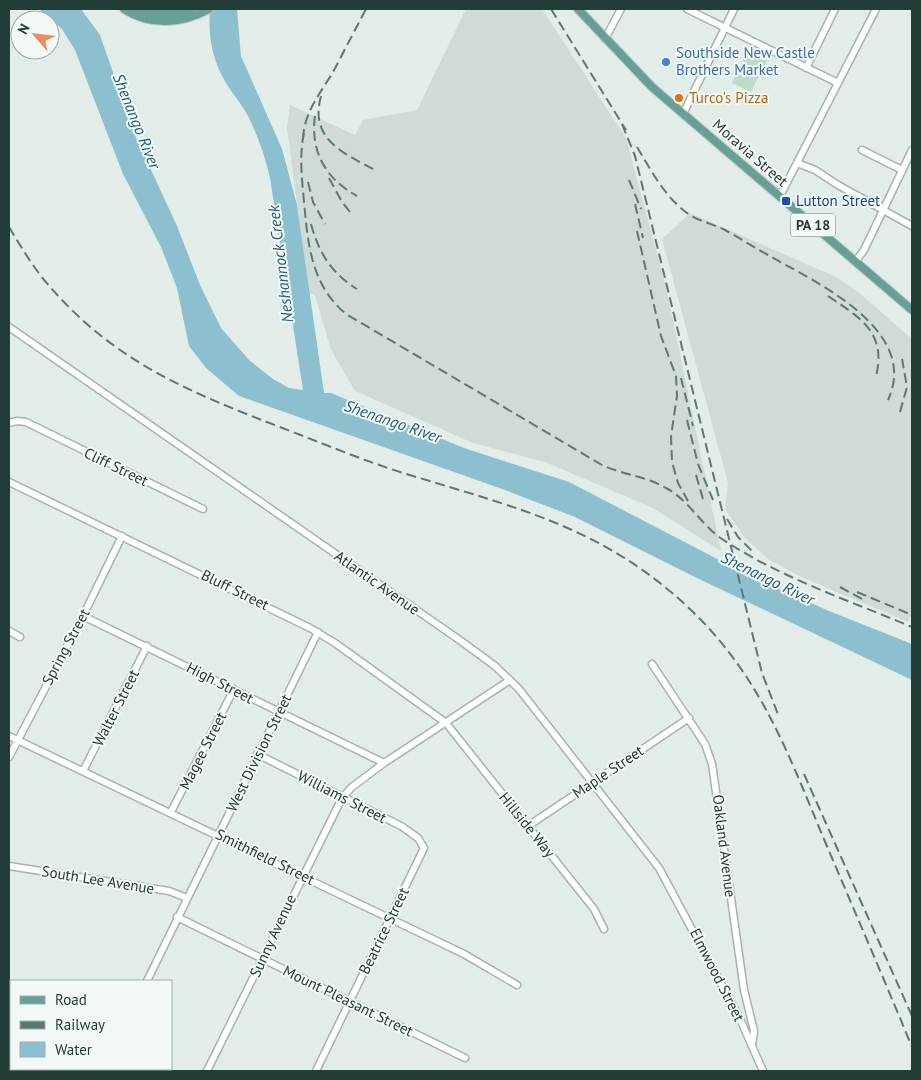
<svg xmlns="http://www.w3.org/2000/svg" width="921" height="1080" viewBox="0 0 921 1080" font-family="'PT Sans',sans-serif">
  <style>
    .built { fill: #d0dbd7 }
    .green { fill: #bbdcc7 }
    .water { fill: #8cc0cf }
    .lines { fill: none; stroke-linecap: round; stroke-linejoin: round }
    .minor-casing { stroke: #a5b4af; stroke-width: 9 }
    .major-casing { stroke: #c1c8c7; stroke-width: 10 }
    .minor { stroke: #fff; stroke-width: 6 }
    .major { stroke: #68a095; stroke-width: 8 }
    .rail { stroke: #5d7872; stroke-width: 2; stroke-dasharray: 10 5; stroke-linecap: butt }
    .shop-dot { fill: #3f7fe0; stroke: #f2f8f6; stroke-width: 2 }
    .food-dot { fill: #e8710a; stroke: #f2f8f6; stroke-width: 2 }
    .transit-dot { fill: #1a4fb4; stroke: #f2f8f6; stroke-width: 2 }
    .labels { text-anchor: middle; stroke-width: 4; stroke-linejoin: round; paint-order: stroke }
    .shield { fill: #f2f8f6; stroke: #607470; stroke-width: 1 }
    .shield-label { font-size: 14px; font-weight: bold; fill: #223c37 }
    .shop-label { font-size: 15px; fill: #366cbe; stroke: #f2f8f6; text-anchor: start }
    .food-label { font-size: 15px; fill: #c56008; stroke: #f2f8f6; text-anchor: start }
    .street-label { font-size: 15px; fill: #223c37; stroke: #f2f8f6 }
    .transit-label { font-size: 15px; fill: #164399; stroke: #f2f8f6; text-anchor: start }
    .water-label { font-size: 16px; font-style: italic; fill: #1e6176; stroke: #f2f8f6 }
  </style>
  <rect width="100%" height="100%" fill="#e2ece8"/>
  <path class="built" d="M 466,9 L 542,9 L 626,138 L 666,287 L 721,551 L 653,508 L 545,462 L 473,443 L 355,391 L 331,350 L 315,295 L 309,293 L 287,128 L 290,105 L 355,135 L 363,120 L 417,110 Z
    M 690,213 L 834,276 L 857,291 L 912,339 L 912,614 L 908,622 L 799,576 L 768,559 L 745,538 L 725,509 L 728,483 L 662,239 Z"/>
  <path class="green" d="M 749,49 L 768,58 L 751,92 L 732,83 Z"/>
  <path class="water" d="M 39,9 L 81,9 L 100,35 L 134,133 L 177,226 L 200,285 L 221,328 L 249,360 L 273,379 L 289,388 L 303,390 L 270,178 C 265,156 258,136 248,116 C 242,104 233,95 226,83 C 212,60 208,36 210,9 L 237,9 L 241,56 L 282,149 L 297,205 L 324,393 L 331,393 L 464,448 L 569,482 L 750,576 L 829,611 L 912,644 L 912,680 L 699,579 L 575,517 L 505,490 L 239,396 L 206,368 L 189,346 L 177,288 L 161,247 L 123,174 L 75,50 L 62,29 Z"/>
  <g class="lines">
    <defs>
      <path id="minor" d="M 687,9 L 838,83
        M 605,39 L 621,9
        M 806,68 L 835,9
        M 683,114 L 734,9
        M 862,150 L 902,170
        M 797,163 L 815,170 L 838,185 L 912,226
        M 780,196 L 876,9
        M 856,261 L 864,250 L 912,150
        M 9,327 L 461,641 L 495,666 L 519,689 L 659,868 L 740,1019 L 763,1071
        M 9,423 L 17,421 L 26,422 L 203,509
        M 9,482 L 310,628 L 335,643 L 446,723 L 594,909 L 604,929
        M 83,616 L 384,763
        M 9,631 L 20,637
        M 652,664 L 705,744 L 712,764 L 744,990 L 754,1031 L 752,1045
        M 9,736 L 464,954 L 517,985
        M 257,754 L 401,826 L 418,838 L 424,848 L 316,1071
        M 9,757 L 83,616 L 122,536
        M 83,771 L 147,646
        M 171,812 L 234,689
        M 528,826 L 689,718
        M 9,866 L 169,891 L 187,898
        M 177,917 L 465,1058
        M 147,981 L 318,632
        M 103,1071 L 104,1069
        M 207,1071 L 342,798 L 352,787 L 384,763 L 510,680"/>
      <path id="major" d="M 124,9 C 151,26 181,24 209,9
        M 139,9 C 156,15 176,15 192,9
        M 578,9 L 652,87 L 912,310"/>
    </defs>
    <use href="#minor" class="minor-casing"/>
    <use href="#major" class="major-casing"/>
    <use href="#minor" class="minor"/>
    <use href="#major" class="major"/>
    <path class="rail" d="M 551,9 L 626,130
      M 321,96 C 309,139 343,153 375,170
      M 315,116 C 310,152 326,179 357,196
      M 622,124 L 635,156 L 762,673 L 779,717
      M 304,133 C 299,156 302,178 304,202 C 308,244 311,285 346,314 L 602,465 C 623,475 646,476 666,488 C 689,500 701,525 722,539 C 781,578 848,600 912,627
      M 303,139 C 304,112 320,94 333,72 C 344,51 355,30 366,9
      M 637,147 C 651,170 664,196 687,213 C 698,221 713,224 725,230 C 740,238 753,247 768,255 C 813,281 921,329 888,400
      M 329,178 L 342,202 L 350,212
      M 629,180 L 641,209
      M 308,182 L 313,202 L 325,224
      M 635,204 L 643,238
      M 311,224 C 319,253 331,273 357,289
      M 9,227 C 20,245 31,264 45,281 C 113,362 189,392 285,429 C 327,445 369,463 413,476 C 521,509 606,529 691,610 C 762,678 789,756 826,844 C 855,912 884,979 912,1047
      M 637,231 L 661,336 L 676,376 L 677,396 L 671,436 L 672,462 L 678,483 L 688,501
      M 828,296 C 859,317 887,332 876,376
      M 681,378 L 693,426
      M 900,412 L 907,387 L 902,359
      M 687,420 L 698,464 L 713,500
      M 696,475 L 703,499
      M 727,519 L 738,537 L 753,552
      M 840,587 L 862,599
      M 857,592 L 912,615
      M 804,774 L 912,1016"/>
  </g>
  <circle class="shop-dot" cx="666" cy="62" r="5"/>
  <circle class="food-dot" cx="679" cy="98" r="5"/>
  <rect class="transit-dot" x="781" y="196" width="10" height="10" rx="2.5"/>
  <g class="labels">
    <rect class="shield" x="790.5" y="213.5" width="45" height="23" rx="4"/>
    <g class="shield-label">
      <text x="813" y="230">PA 18</text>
    </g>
    <g class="shop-label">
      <text x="676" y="58">Southside New Castle<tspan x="676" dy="17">Brothers Market</tspan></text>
    </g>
    <g class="food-label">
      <text x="689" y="103">Turco's Pizza</text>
    </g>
    <g class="street-label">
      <text transform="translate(750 153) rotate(41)" y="5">Moravia Street</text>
      <text transform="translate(116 467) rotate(26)" y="5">Cliff Street</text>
      <text transform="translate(377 583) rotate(35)" y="5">Atlantic Avenue</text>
      <text transform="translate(235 590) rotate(26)" y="5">Bluff Street</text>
      <text transform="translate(66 647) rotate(-62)" y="5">Spring Street</text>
      <text transform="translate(220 683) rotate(27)" y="5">High Street</text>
      <text transform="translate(116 708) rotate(-63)" y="5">Walter Street</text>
      <text transform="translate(203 751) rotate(-63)" y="5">Magee Street</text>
      <text transform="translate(259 753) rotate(-64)" y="5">West Division Street</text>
      <text transform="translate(608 772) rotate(-34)" y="5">Maple Street</text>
      <text transform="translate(342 797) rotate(27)" y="5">Williams Street</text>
      <text transform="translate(527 825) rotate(51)" y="5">Hillside Way</text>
      <text transform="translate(724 846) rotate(83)" y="5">Oakland Avenue</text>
      <text transform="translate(265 857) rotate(26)" y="5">Smithfield Street</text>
      <text transform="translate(98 880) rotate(9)" y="5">South Lee Avenue</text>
      <text transform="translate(384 931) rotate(-64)" y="5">Beatrice Street</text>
      <text transform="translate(273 936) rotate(-65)" y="5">Sunny Avenue</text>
      <text transform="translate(717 975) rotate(63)" y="5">Elmwood Street</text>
      <text transform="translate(348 1001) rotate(26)" y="5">Mount Pleasant Street</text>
    </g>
    <g class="transit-label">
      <text x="796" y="206">Lutton Street</text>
    </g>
    <g class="water-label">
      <text transform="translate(137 121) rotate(68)" y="6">Shenango River</text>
      <text transform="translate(280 264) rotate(-97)" y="6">Neshannock Creek</text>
      <text transform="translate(393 421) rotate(19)" y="6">Shenango River</text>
      <text transform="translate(768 578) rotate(26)" y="6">Shenango River</text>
    </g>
  </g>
  <rect width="921" height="1080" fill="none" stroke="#223c37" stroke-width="20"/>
  <rect x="10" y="980" width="162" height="90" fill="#f2f8f6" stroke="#9fadaa"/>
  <rect x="20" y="996" width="25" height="8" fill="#68a095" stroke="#9fadaa"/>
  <text x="55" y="1005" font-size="15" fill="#223c37">Road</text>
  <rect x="20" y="1021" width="25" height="8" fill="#5d7872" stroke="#9fadaa"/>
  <text x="55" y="1030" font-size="15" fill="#223c37">Railway</text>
  <rect x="20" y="1042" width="25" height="15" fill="#8cc0cf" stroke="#9fadaa"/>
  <text x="55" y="1055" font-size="15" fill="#223c37">Water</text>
  <g transform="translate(35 35) rotate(298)"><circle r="24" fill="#f2f8f6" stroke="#9fadaa"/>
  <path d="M0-4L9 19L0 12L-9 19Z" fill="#ed8c5e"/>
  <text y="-8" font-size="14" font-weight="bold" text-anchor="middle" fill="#223c37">N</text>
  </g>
</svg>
